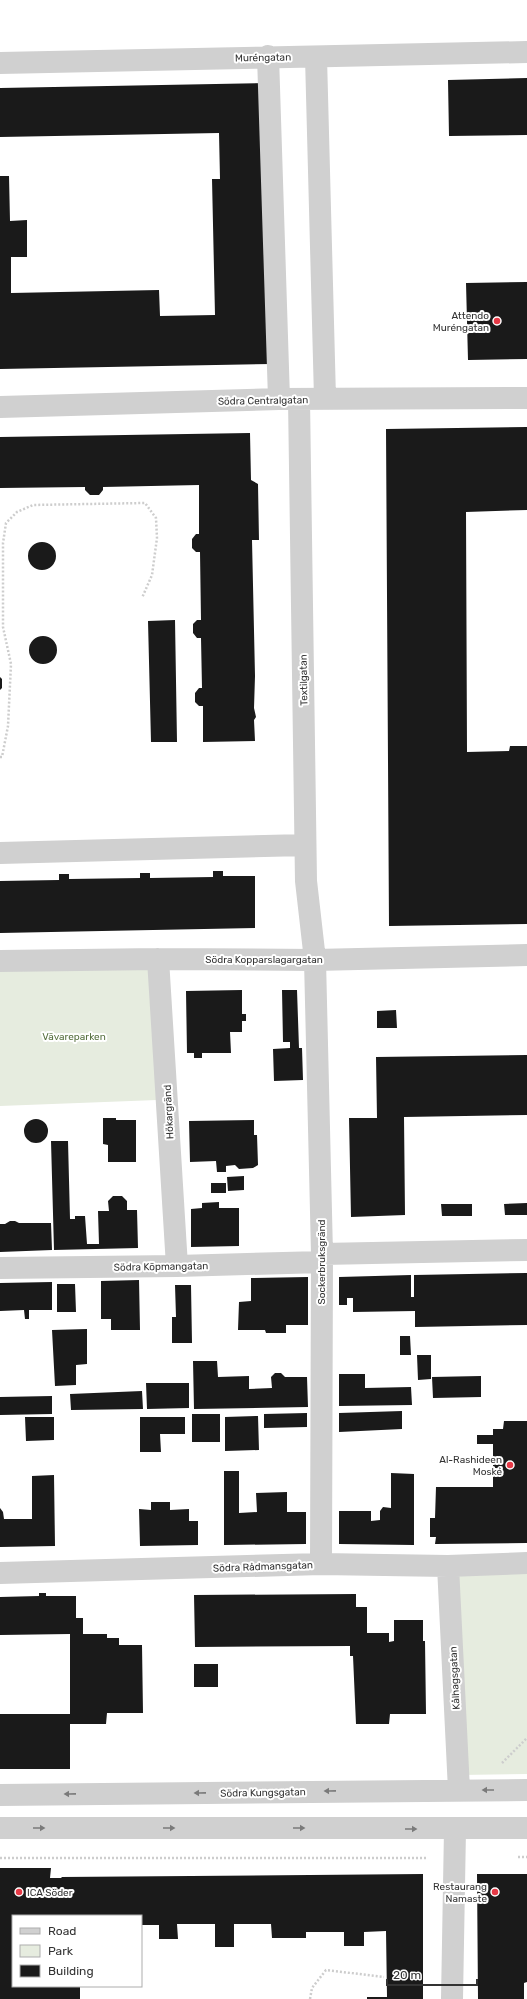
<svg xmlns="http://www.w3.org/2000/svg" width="527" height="1999" viewBox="0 0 527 1999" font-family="Rubik,sans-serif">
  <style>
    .green { fill: #e6ecdf }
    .building { fill: #1a1a1a }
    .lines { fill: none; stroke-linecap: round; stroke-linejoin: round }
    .path { stroke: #cdcdcd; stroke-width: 2.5; stroke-dasharray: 2 2; stroke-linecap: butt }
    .minor { stroke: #d0d0d0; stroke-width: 22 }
    .oneway { fill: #7a7a7a }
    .poi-dot { fill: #e63946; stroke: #fff; stroke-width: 1.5 }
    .labels { text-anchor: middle; stroke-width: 4; stroke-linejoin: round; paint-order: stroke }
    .street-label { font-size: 10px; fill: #333; stroke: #fff }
    .poi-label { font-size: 10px; fill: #333; stroke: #fff; text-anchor: end }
    .park-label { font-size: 10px; fill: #56703f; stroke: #fff }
  </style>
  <rect width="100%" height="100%" fill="#fff"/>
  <path class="green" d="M 152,967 L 157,1100 L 0,1106 L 0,970 Z
    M 527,1573 L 527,1774 L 459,1775 L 449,1576 Z"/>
  <path class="building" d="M 527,78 L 527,135 L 449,136 L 448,80 Z
    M 266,83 L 271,364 L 0,369 L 0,176 L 9,176 L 10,221 L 27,220 L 27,257 L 11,257 L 11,293 L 159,290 L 160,316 L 215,315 L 212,179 L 220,179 L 219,133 L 0,137 L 0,88 Z
    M 527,282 L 527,359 L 468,360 L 466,283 Z
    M 527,427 L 527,510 L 466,512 L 467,752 L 509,751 L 510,746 L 527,746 L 527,924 L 389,926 L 386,429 Z
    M 250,433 L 251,480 L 258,484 L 259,540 L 252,540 L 255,676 L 254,708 L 256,717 L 254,720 L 255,741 L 203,742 L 203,706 L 199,706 L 195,702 L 195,693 L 199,688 L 202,688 L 201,638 L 197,638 L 193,633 L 193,624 L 197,620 L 201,620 L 200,552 L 196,552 L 192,548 L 192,539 L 196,534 L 199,534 L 199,485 L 103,487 L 103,490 L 99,495 L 90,495 L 85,490 L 85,487 L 0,488 L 0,437 Z
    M28 556a14 14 0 1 1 28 0a14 14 0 1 1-28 0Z
    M 175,620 L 177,742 L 151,742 L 148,621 Z
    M29 650a14 14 0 1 1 28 0a14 14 0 1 1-28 0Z
    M 0,677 L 2,679 L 2,688 L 0,690 Z
    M 213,871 L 223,871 L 223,876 L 255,876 L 255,928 L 0,933 L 0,881 L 59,880 L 59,874 L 69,874 L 69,879 L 140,878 L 140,873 L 150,873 L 150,878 L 213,877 Z
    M 242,990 L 242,1014 L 246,1014 L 246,1021 L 242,1021 L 242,1032 L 230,1032 L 231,1053 L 202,1053 L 202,1058 L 194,1058 L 194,1053 L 187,1053 L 186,991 Z
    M 282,990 L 297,990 L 299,1048 L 302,1048 L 303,1080 L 274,1081 L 273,1049 L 290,1048 L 290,1042 L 283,1042 Z
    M 396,1010 L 397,1028 L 377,1028 L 377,1011 Z
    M 527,1055 L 527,1115 L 404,1117 L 405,1215 L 351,1217 L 349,1118 L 377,1118 L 376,1057 Z
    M 103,1118 L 116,1118 L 116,1120 L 136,1120 L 136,1162 L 108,1162 L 108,1145 L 103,1144 Z
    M24 1131a12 12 0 1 1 24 0a12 12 0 1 1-24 0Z
    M 254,1120 L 254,1135 L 257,1135 L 258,1165 L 253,1168 L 239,1169 L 235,1165 L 226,1166 L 226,1172 L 217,1172 L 216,1161 L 190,1162 L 189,1121 Z
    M 51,1141 L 68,1141 L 70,1219 L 75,1219 L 75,1216 L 85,1216 L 87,1244 L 99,1244 L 98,1211 L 109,1211 L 108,1201 L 113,1196 L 122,1196 L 127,1201 L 127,1210 L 137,1210 L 138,1248 L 54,1250 Z
    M 244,1176 L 244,1190 L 228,1191 L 227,1177 Z
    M 211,1183 L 226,1183 L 226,1193 L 211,1193 Z
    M 219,1202 L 219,1208 L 239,1208 L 239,1246 L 191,1247 L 191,1209 L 202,1208 L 202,1203 Z
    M 527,1203 L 527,1215 L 505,1215 L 504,1204 Z
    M 441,1204 L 472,1204 L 472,1216 L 442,1216 Z
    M 10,1221 L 15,1221 L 19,1223 L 51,1223 L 52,1250 L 0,1252 L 0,1224 L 5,1224 Z
    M 527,1273 L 527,1325 L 415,1327 L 415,1311 L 353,1312 L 353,1298 L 347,1298 L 347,1305 L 339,1305 L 339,1277 L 411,1275 L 411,1297 L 414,1297 L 414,1275 Z
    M 308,1277 L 308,1325 L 286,1325 L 286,1333 L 266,1333 L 265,1330 L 238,1330 L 239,1302 L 251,1301 L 251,1278 Z
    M 139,1280 L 140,1330 L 111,1330 L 111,1319 L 101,1319 L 101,1281 Z
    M 52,1282 L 52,1310 L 29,1310 L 29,1319 L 25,1319 L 24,1310 L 0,1311 L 0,1283 Z
    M 57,1284 L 75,1284 L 76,1312 L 57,1312 Z
    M 175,1285 L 191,1285 L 192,1343 L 172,1343 L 172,1317 L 176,1317 Z
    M 87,1329 L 87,1364 L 76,1365 L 76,1385 L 55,1386 L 52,1330 Z
    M 400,1336 L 410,1336 L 411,1355 L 400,1355 Z
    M 417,1355 L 431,1355 L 431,1379 L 418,1380 Z
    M 193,1361 L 217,1361 L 218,1377 L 249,1376 L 249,1389 L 272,1388 L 271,1377 L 275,1373 L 281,1373 L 285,1377 L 307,1377 L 308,1407 L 194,1409 Z
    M 339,1374 L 365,1374 L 365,1388 L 411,1387 L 412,1405 L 339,1406 Z
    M 481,1376 L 481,1397 L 433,1398 L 432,1377 Z
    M 146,1383 L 189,1383 L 189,1408 L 147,1409 Z
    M 142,1391 L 143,1409 L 71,1410 L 70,1394 Z
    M 52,1396 L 52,1414 L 0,1415 L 0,1397 Z
    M 402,1411 L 402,1429 L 339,1432 L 339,1413 Z
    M 307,1413 L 307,1427 L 264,1428 L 264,1414 Z
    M 192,1414 L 220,1414 L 220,1442 L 192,1442 Z
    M 258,1416 L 259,1450 L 225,1451 L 225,1417 Z
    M 25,1417 L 54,1417 L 54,1440 L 26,1441 Z
    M 140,1417 L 185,1417 L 185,1434 L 160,1434 L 161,1452 L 140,1452 Z
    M 504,1421 L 527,1421 L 527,1543 L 435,1544 L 436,1537 L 430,1537 L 430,1518 L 435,1518 L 436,1487 L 493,1487 L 493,1444 L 477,1444 L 477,1435 L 493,1435 L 493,1429 L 503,1429 Z
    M 224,1471 L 239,1471 L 239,1513 L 257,1512 L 256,1493 L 287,1492 L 287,1512 L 306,1512 L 306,1544 L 224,1545 Z
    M 391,1473 L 414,1474 L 414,1545 L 339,1544 L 339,1511 L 371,1511 L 371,1521 L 380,1520 L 380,1511 L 383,1507 L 391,1508 Z
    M 54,1475 L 55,1546 L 0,1547 L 0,1508 L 3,1512 L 4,1519 L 32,1519 L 32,1476 Z
    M 151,1502 L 170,1502 L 170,1510 L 189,1509 L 189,1521 L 198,1521 L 198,1545 L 140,1546 L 139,1509 L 151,1510 Z
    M 39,1593 L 46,1593 L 46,1596 L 76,1596 L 76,1618 L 83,1618 L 83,1634 L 107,1634 L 107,1638 L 119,1638 L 119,1645 L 142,1645 L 143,1713 L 107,1713 L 106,1724 L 70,1724 L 70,1769 L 0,1769 L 0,1714 L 70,1714 L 70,1634 L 0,1635 L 0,1597 L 39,1596 Z
    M 356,1594 L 356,1607 L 367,1607 L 367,1633 L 389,1633 L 389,1642 L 394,1641 L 394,1620 L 423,1620 L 423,1641 L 425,1641 L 426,1714 L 390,1714 L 389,1724 L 356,1724 L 353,1656 L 350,1656 L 350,1646 L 195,1647 L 194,1595 Z
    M 194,1664 L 218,1664 L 218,1687 L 194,1687 Z
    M 0,1868 L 51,1868 L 50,1878 L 62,1878 L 61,1877 L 423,1874 L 423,1999 L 367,1999 L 367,1997 L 387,1997 L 386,1931 L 364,1932 L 364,1946 L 344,1946 L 344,1932 L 306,1932 L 306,1938 L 272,1938 L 271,1924 L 234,1924 L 234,1947 L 215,1947 L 215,1924 L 177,1924 L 178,1939 L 159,1939 L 159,1925 L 141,1925 L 141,1916 L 13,1916 L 13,1986 L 80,1986 L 80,1999 L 0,1999 Z
    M 477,1874 L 527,1874 L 527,1982 L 524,1983 L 524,1999 L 478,1999 Z"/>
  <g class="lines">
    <path class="path" d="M 0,757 L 2,757 L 8,726 L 11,664 L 3,627 L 3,543 L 6,523 L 17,512 L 33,505 L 145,503 L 156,518 L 157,538 L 152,575 L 142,598
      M 502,1763 L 527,1738
      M 518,1857 L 527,1857
      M 0,1858 L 427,1858
      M 310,1999 L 312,1988 L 326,1970 L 384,1977"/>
    <path class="minor" d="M 268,56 L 279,399
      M 316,57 L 325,398
      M 0,63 L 527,52
      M 299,399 L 306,881 L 315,960 L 322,1254 L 321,1564
      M 0,407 L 279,399 L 527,398
      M 0,853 L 305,845
      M 158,959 L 177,1266
      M 0,961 L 158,959 L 315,960 L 527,955
      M 322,1254 L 527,1250
      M 0,1268 L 177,1266 L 322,1262
      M 448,1566 L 459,1790
      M 0,1573 L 321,1564 L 448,1566 L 527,1563
      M 0,1795 L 527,1790
      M 0,1828 L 527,1828
      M 452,1999 L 455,1829"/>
  </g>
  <defs><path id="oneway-solid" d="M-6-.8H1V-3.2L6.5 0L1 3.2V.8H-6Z"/></defs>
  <g class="oneway">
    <use href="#oneway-solid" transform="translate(488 1790) rotate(180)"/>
    <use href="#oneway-solid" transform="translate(330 1791) rotate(179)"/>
    <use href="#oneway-solid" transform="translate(200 1793) rotate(179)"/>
    <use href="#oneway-solid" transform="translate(70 1794) rotate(179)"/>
    <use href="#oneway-solid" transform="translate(39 1828)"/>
    <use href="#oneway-solid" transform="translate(169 1828)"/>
    <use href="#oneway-solid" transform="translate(299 1828)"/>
    <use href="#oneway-solid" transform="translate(411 1829)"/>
  </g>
  <g class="poi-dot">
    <circle cx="497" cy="321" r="4"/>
    <circle cx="510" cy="1465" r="4"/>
    <circle cx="19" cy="1892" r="4"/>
    <circle cx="495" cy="1892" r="4"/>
  </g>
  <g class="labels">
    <g class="street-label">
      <text transform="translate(263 57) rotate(-1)" y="4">Muréngatan</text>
      <text transform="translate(263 400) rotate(-1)" y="4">Södra Centralgatan</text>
      <text transform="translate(303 680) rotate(-91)" y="4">Textilgatan</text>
      <text x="264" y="963">Södra Kopparslagargatan</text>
      <text transform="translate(168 1112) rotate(-93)" y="4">Hökargränd</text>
      <text transform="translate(321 1262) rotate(-90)" y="4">Sockerbruksgränd</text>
      <text transform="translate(161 1266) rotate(-1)" y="4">Södra Köpmangatan</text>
      <text transform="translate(263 1566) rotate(-2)" y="4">Södra Rådmansgatan</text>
      <text transform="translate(454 1678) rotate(-93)" y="4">Kålhagsgatan</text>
      <text transform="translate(263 1792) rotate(-1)" y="4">Södra Kungsgatan</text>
    </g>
    <g class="poi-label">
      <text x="489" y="319">Attendo<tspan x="489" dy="12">Muréngatan</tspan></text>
      <text x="502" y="1463">Al-Rashideen<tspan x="502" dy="12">Moské</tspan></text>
      <text x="487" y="1890">Restaurang<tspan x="487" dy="12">Namaste</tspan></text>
      <text x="27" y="1896" text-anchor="start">ICA Söder</text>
    </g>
    <g class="park-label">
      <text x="74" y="1040">Vävareparken</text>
    </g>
  </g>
  <rect x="12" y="1915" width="130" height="72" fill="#ffffff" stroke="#adadad"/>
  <rect x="20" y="1928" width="20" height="6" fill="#d0d0d0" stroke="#adadad"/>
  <text x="48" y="1935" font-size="12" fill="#333333">Road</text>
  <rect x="20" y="1945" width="20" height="12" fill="#e6ecdf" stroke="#adadad"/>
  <text x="48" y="1955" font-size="12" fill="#333333">Park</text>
  <rect x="20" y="1965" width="20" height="12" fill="#1a1a1a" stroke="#adadad"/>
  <text x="48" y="1975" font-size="12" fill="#333333">Building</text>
  <path d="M387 1979v6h90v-6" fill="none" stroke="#333333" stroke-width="2"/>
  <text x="393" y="1979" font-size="12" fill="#333333" stroke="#ffffff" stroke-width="3" paint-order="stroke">20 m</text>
</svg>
